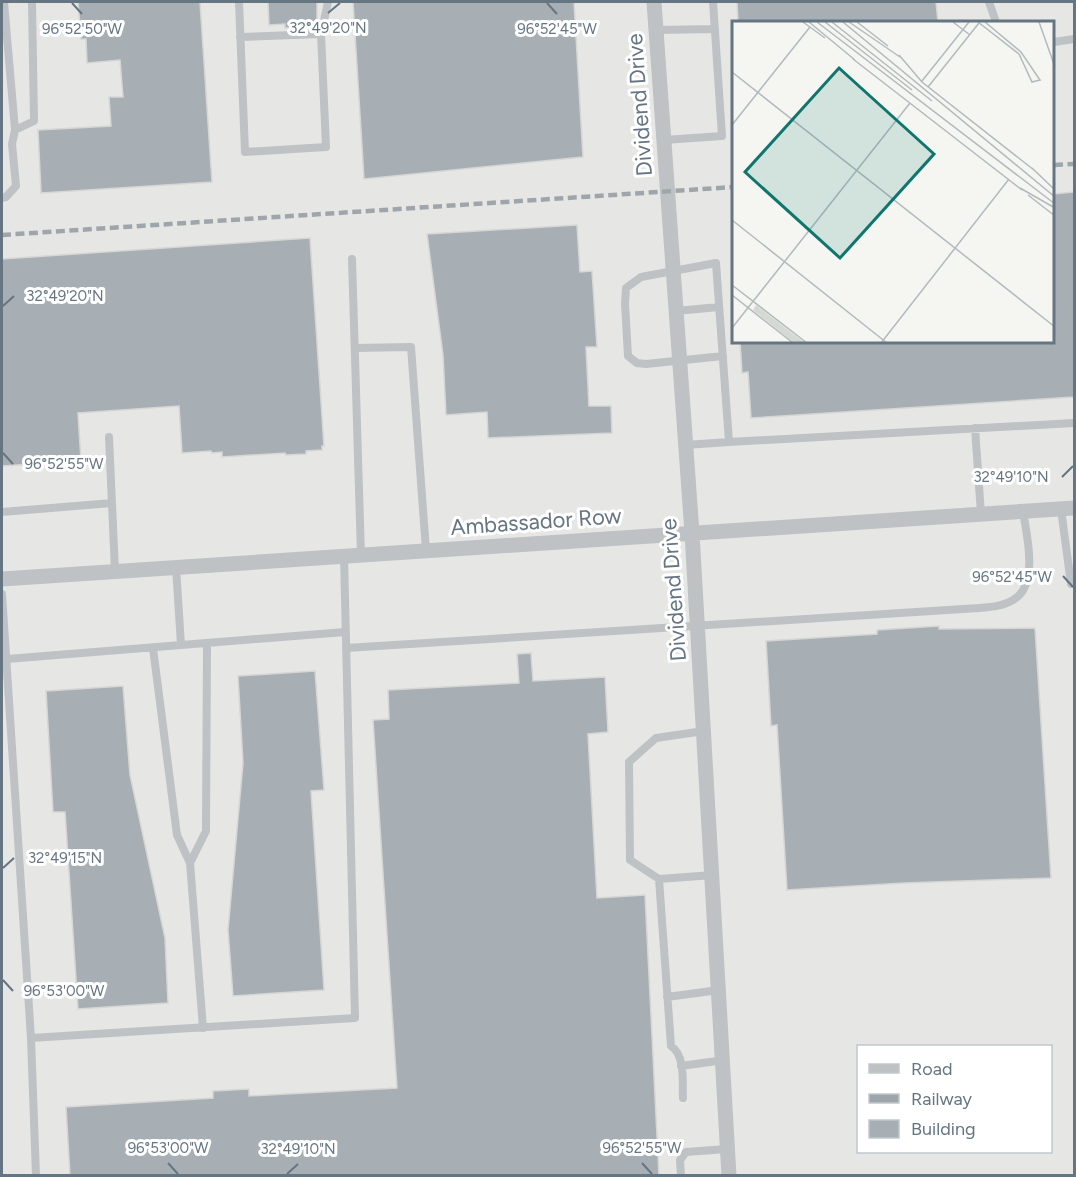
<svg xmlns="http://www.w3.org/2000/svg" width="1076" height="1177" viewBox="0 0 1076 1177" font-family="Figtree,sans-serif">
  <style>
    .built { fill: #e6e7e5; fill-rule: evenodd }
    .building { fill: #a7afb4; stroke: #d6d6d4; stroke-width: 1.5 }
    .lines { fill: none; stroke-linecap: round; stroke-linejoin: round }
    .lane { stroke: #bec2c5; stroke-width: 8 }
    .street { stroke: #bec2c5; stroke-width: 15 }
    .rail { stroke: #9fa6ab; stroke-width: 4.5; stroke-dasharray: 9 4.5; stroke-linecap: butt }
    .ticks { fill: none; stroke: #657582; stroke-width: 2 }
    .labels { text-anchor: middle; stroke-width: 6; stroke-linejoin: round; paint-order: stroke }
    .street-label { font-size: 22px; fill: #657582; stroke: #fff }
    .inset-road { fill: none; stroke: #b2babe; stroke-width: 1.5 }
    .view { fill: #0f766e; fill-opacity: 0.15; stroke: #0f766e; stroke-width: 3 }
    .inset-edge { fill: none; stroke: #657582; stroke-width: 3 }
    .ticks-label { font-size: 15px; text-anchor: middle; fill: #657582; stroke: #fff; stroke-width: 6; stroke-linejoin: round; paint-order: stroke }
  </style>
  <rect width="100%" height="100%" fill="#f5f5f1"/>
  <path class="built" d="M 2,2 L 1074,2 L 1074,1175 L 2,1175 ZM 734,22 L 1054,22 L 1054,342 L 734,342 ZM 858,1046 L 1050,1046 L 1050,1152 L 858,1152 Z"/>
  <path class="building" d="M 78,2 L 200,2 L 212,182 L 41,193 L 38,130 L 111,126 L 109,97 L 123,97 L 120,60 L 87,63 L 86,39 L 81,39 Z
    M 268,2 L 317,2 L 317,26 L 285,28 L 285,24 L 269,25 Z
    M 353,2 L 574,2 L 583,157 L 364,179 Z
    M 737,2 L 936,2 L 938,22 L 738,22 Z
    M 1074,192 L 1074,397 L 751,418 L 748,372 L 742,373 L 740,342 L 1053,342 L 1053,194 Z
    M 577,225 L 580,272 L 592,271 L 597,347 L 586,347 L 589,406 L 611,406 L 612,433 L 488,438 L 487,412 L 446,415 L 443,355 L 427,234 Z
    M 310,238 L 324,446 L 322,446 L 322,450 L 306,451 L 306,454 L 286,455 L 285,453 L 222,457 L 222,452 L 212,453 L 211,451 L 182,453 L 179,406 L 78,413 L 81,461 L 2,466 L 2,259 Z
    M 939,626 L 939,629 L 1035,628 L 1051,878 L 904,883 L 787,890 L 777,725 L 771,726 L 766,641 L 877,634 L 877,630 Z
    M 531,653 L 533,681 L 605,677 L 608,732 L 588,734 L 597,898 L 645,895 L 659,1176 L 70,1176 L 66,1107 L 213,1098 L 213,1091 L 249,1089 L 249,1096 L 397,1088 L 373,720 L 389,719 L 388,690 L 519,683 L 517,654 Z
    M 315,671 L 324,790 L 311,791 L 324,990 L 233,996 L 228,930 L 243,763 L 238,676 Z
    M 123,686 L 130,775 L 165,938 L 168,1003 L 78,1009 L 65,812 L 53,812 L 46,691 Z"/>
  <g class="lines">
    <path class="lane" d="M 4,2 L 15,130
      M 239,2 L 245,152 L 326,147 L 321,34 L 240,37
      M 989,2 L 996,22
      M 656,30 L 715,29
      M 321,34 L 328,2
      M 1054,42 L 1074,39
      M 664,140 L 722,136 L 713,2
      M 2,198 L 6,197 L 16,186 L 12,144 L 15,130 L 34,121 L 32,2
      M 352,259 L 361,555
      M 676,311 L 719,307
      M 355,348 L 411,347 L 426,550
      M 723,356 L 646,364 L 637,363 L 628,356 L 625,304 L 626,288 L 641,277 L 716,263 L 729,442 L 1074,423
      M 975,428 L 981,514
      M 109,437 L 115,571
      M 685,445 L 729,442
      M 1061,509 L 1071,584 L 1074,584
      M 2,512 L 112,503
      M 176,567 L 181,645
      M 2,594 L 31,1038 L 355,1018 L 344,556
      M 153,648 L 177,835 L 190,863 L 206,831 L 207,643
      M 346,648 L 979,608 C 992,607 1005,606 1016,598 C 1038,582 1027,535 1023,512
      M 7,659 L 345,632
      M 190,863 L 203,1028
      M 659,879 L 713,875
      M 667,997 L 719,990
      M 31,1038 L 36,1176
      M 681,1066 L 724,1060
      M 683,1098 C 682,1082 686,1056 671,1046 L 659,879 L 630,860 L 629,762 L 656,738 L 704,731
      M 681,1176 L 680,1160 L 686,1152 L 727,1149"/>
    <path class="street" d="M 654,2 L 692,533 L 729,1176
      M 2,579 L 1074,508"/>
    <path class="rail" d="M 1054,165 L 1074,164
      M 2,235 L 734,187"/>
  </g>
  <path class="ticks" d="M 72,3 L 82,14M 547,3 L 557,14M 328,13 L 340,3M 3,306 L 14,296M 3,453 L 13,464M 1062,477 L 1073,466M 1063,576 L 1073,587M 3,868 L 14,858M 3,980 L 13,991M 168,1163 L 178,1174M 642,1163 L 652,1174M 287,1174 L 298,1164"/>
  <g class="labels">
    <g class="street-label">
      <text transform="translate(639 105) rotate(-94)" y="8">Dividend Drive</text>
      <text transform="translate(536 521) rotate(-4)" y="8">Ambassador Row</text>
      <text transform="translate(673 590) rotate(-94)" y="8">Dividend Drive</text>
    </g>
  </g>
  <g transform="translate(732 21)">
    <rect width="322" height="322" fill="#f5f5f1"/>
    <path d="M 24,284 L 73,322 L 62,322 L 21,289 Z" fill="#d4dad1"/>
    <path class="inset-road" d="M 71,1 L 93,17M 77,1 L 123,39M 85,1 L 323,183M 93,1 L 180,69M 100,1 L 200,80M 111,1 L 323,176M 117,1 L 168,36M 125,1 L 156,25M 221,1 L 238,14M 246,1 L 287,33 L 300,61 L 308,59 L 289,31 L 253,1M 307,1 L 323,46M 167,34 L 190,61 L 302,149M 121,38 L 290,169M 0,51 L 323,306M 190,60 L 237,1M 196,66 L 247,2M 0,104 L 78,6M 300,147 L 323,169M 288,167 L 323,187M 296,174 L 323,195M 0,199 L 155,322M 0,264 L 75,322M 0,274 L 61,322M 0,307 L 178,82M 149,322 L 277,158"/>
    <path class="view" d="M 107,47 L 202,133 L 108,237 L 13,151 Z"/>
    <rect width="322" height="322" class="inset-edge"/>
  </g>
  <g class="ticks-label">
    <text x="328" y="33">32°49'20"N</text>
    <text x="557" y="34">96°52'45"W</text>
    <text x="82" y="34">96°52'50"W</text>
    <text x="65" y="301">32°49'20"N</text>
    <text x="64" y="469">96°52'55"W</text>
    <text x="1011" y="482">32°49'10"N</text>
    <text x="1012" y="582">96°52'45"W</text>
    <text x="65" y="863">32°49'15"N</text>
    <text x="64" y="996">96°53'00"W</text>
    <text x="168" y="1153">96°53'00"W</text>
    <text x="642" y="1153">96°52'55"W</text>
    <text x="298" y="1154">32°49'10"N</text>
  </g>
  <rect width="1076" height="1177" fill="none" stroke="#657582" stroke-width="6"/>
  <rect x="857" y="1045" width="195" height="108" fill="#ffffff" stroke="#c1c8cd" stroke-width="1.5"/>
  <rect x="869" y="1064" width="30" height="9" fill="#bec2c5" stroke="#c1c8cd" stroke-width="1.5"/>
  <text x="911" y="1075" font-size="18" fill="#657582">Road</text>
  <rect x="869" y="1094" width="30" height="9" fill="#9fa6ab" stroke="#c1c8cd" stroke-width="1.5"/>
  <text x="911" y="1105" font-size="18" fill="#657582">Railway</text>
  <rect x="869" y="1120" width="30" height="18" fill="#a7afb4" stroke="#c1c8cd" stroke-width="1.5"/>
  <text x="911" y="1135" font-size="18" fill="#657582">Building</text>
</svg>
